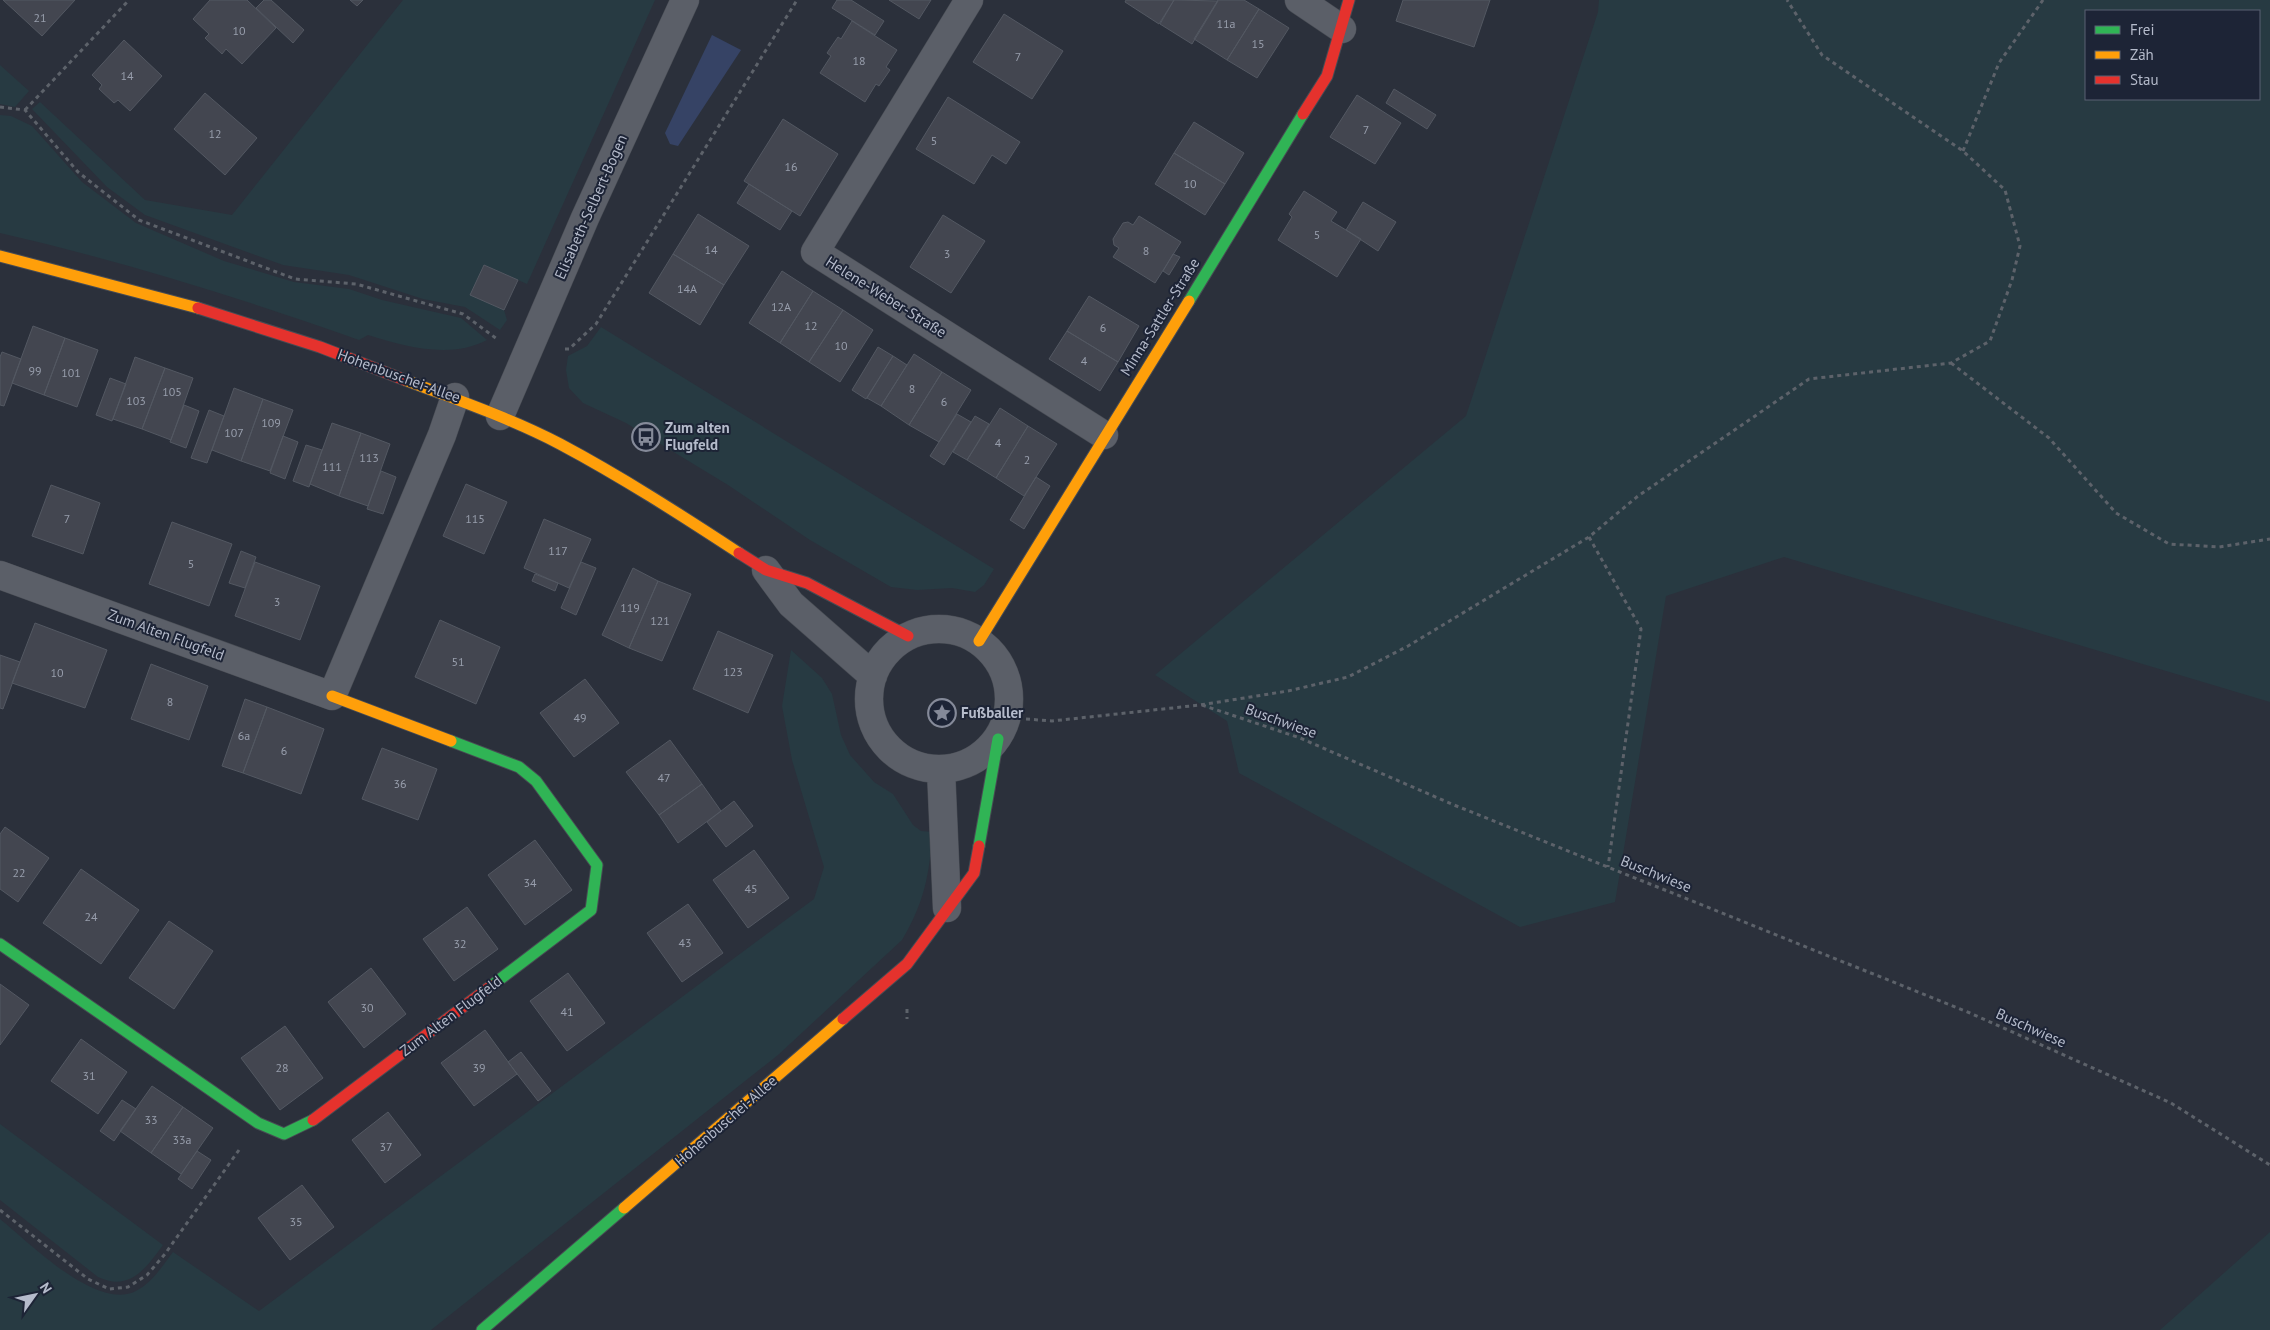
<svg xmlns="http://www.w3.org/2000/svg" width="2270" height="1330" viewBox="0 0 2270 1330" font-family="'PT Sans',sans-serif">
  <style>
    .green { fill: #273a42; fill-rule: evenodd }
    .water { fill: #364365 }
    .building { fill: #434650; stroke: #535862 }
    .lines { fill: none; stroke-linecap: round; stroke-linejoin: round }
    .street-casing { stroke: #474b53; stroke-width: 29 }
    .fast-casing { stroke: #474b53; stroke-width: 13 }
    .slow-casing { stroke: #474b53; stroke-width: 13 }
    .jam-casing { stroke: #474b53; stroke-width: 13 }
    .path { stroke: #5d626a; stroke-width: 3; stroke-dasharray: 4 4; stroke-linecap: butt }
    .street { stroke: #5b5f68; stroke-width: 28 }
    .fast { stroke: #30b455; stroke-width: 11 }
    .slow { stroke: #ff9f0a; stroke-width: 11 }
    .jam { stroke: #e5322d; stroke-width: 11 }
    .labels { text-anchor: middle; stroke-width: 4; stroke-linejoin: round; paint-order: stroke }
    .number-label { font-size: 12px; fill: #989eac }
    .street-label { font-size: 15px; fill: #b5bbcb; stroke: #1d2436 }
    .poi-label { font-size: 15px; font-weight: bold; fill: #b5bbcb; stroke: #1d2436; text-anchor: start }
  </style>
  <rect width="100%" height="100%" fill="#2b303b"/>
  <path class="green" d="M 403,0 L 655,0 L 527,284 L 484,265 L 471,295 L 504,310 L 507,320 L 500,330 L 465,307 L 423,299 L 349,275 L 283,265 L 145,215 L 107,187 L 32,109 L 40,102 L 145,200 L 232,215 Z
    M 1599,0 L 2270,0 L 2270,702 L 1784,557 L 1666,596 L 1615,902 L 1520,927 L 1239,773 L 1227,721 L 1155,675 L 1466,416 L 1598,12 ZM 2086,11 L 2259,11 L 2259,99 L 2086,99 Z
    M 0,65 L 29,91 L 15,107 L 0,104 Z
    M 0,115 L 11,116 L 32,126 L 82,182 L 136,223 L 224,261 L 294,282 L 349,289 L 382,300 L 461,318 L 487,340 C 451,359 406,347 368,335 L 359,340 C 241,298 122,261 0,233 Z
    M 601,327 L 994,569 L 984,585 L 975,592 L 952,588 L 917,590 L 891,587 L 810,540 L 728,485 L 626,423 L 583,403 L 569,388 L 566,370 L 568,356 L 587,346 Z
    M 791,650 L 822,678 L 832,694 L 841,735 L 850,755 L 874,782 L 893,794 L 913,825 L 921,831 L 932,832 C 930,874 924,903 902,940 L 778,1055 L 431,1330 L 0,1330 L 0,1219 C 30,1243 96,1311 136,1291 C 152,1283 163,1265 173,1252 L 259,1311 L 814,899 L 824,867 L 792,760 L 782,706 Z
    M 0,1124 L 163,1245 C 146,1268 130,1292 98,1277 L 0,1200 Z
    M 2270,1232 L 2270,1330 L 2160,1330 Z"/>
  <path class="water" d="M 712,35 L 741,50 L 678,146 L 670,144 L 665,133 Z"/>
  <path class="building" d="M 3,0 L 75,0 L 42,36 Z
    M 210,0 L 247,0 L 276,28 L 242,64 L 226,49 L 222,54 L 205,38 L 209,34 L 193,19 Z
    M 264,0 L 271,0 L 304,30 L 293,43 L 256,8 Z
    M 350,0 L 363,0 L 357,6 Z
    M 837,0 L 851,0 L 884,21 L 875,35 L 832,8 Z
    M 889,0 L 931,0 L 919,19 Z
    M 1126,0 L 1174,0 L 1159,24 L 1125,2 Z
    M 1174,0 L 1218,1 L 1192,44 L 1160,24 Z
    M 1218,0 L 1244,0 L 1259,9 L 1227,60 L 1194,39 Z
    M 1403,0 L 1490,0 L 1474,47 L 1396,21 Z
    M 1259,9 L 1289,28 L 1257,78 L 1227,60 Z
    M 1004,14 L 1063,51 L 1032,99 L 973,62 Z
    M 852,21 L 897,50 L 886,67 L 890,70 L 879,86 L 876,84 L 865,102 L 820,73 L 831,56 L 827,53 L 838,37 L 841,39 Z
    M 124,40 L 162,76 L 130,111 L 118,100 L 114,103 L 99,89 L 102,85 L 92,75 Z
    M 1394,89 L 1436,115 L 1427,129 L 1386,103 Z
    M 205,93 L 257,138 L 225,175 L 174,129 Z
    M 1357,95 L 1401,123 L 1375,164 L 1330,137 Z
    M 948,97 L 1020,142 L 1006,164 L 992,155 L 974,184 L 916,149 Z
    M 783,119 L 838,154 L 800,216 L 744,181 Z
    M 1194,122 L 1244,153 L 1225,184 L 1174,153 Z
    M 1174,153 L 1225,184 L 1205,215 L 1155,184 Z
    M 749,184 L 792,211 L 780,230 L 737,203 Z
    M 1304,191 L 1337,212 L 1331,221 L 1361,239 L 1337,277 L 1278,240 L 1292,217 L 1289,214 Z
    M 1363,202 L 1396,222 L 1378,251 L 1346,230 Z
    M 698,214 L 749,246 L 724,285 L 673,254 Z
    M 943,215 L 985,241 L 951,293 L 910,267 Z
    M 1139,216 L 1181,242 L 1155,283 L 1113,257 L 1119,248 L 1114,245 L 1113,239 L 1123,223 L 1128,222 L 1133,225 Z
    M 673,254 L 724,285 L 700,325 L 649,293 Z
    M 1173,254 L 1180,257 L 1169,275 L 1163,271 Z
    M 484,265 L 518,280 L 504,310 L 470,295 Z
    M 782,271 L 813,291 L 780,343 L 749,323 Z
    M 813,291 L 843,310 L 809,362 L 780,343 Z
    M 1089,296 L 1139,326 L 1118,362 L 1067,331 Z
    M 843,310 L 873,330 L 840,382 L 809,362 Z
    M 33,326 L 65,338 L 44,395 L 12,383 Z
    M 1067,331 L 1118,362 L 1100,391 L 1049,359 Z
    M 65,338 L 98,350 L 77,407 L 44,395 Z
    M 878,347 L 893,356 L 866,399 L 852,390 Z
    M 2,352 L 21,359 L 4,406 L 0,405 L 0,357 Z
    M 914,354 L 942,372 L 909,425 L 881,406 Z
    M 893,356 L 907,365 L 881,406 L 867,398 Z
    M 135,357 L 165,368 L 142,429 L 113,419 Z
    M 165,368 L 193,378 L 171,440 L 142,429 Z
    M 942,372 L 971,390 L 939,442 L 909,425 Z
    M 110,378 L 126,384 L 112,421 L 96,415 Z
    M 234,388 L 263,399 L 241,461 L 212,450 Z
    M 263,399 L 293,410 L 270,471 L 241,461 Z
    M 184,405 L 199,411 L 186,448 L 170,442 Z
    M 1000,408 L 1028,426 L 996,478 L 967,460 Z
    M 209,410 L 224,416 L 207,463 L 191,458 Z
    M 957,414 L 971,422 L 944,465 L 930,456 Z
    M 975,416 L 989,424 L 967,460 L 953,452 Z
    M 332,423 L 361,433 L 339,496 L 310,484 Z
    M 1028,426 L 1057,444 L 1024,496 L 996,478 Z
    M 361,433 L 390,444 L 368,506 L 339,496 Z
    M 283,436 L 298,442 L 285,479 L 270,473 Z
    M 306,445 L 322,450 L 309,487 L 293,481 Z
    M 381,471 L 396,477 L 383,514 L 367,509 Z
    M 1036,477 L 1050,486 L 1024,529 L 1010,520 Z
    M 466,484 L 507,502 L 484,554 L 443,536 Z
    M 51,485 L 100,503 L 83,554 L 32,536 Z
    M 544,519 L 591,539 L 569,588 L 524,568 Z
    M 172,522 L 232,544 L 209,606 L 149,584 Z
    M 241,551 L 256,557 L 245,588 L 229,583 Z
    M 255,562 L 320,586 L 300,640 L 235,616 Z
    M 581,562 L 596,568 L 576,615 L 561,608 Z
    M 633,568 L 658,581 L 629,648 L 602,635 Z
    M 535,574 L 558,583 L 555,591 L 532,581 Z
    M 658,581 L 691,594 L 662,661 L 629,648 Z
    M 440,620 L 500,647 L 476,704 L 415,677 Z
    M 35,623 L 107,650 L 85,708 L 12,683 Z
    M 718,631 L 773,655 L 748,713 L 693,689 Z
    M 0,655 L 20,662 L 3,709 L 0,708 Z
    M 151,664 L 208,686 L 189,740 L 131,719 Z
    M 585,679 L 619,723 L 574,757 L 540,713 Z
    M 245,699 L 267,707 L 243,773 L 222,766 Z
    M 267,707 L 324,729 L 301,794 L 243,773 Z
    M 670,740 L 702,784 L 659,815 L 626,772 Z
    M 382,748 L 437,769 L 418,820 L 362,799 Z
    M 702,784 L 721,811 L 678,843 L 659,815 Z
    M 734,801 L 753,826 L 726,847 L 707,822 Z
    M 5,827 L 49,858 L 18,902 L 0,889 L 0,834 Z
    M 535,840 L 572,890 L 525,925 L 488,875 Z
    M 754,850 L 789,898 L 748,928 L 713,880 Z
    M 81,869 L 139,910 L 101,964 L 43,923 Z
    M 688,904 L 723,953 L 682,982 L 647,933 Z
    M 467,907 L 498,949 L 454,981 L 423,939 Z
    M 169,921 L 213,951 L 174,1009 L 129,978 Z
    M 371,968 L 406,1014 L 364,1048 L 328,1002 Z
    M 568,973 L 605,1023 L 567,1051 L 530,1001 Z
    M 0,984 L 29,1005 L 0,1045 Z
    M 285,1026 L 323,1078 L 280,1110 L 241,1058 Z
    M 485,1030 L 517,1074 L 474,1106 L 441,1063 Z
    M 81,1039 L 127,1072 L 98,1114 L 51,1081 Z
    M 521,1052 L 551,1091 L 538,1101 L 508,1062 Z
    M 152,1086 L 183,1107 L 151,1153 L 120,1131 Z
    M 122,1100 L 136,1109 L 114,1141 L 100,1131 Z
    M 183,1107 L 213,1128 L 181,1174 L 151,1153 Z
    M 388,1112 L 421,1155 L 385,1183 L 352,1140 Z
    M 197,1151 L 211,1160 L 192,1189 L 178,1179 Z
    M 302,1185 L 334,1227 L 290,1260 L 258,1218 Z"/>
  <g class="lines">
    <defs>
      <path id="street" d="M 969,0 L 815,252 L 1104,435
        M 1299,0 L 1342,29
        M 500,416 L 585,218 L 685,0
        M 766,570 L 791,604 L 873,676
        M 0,575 L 332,696 L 442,435 L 455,397
        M869 699a70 70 0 1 1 140 0a70 70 0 1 1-140 0Z
        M 941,770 L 947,908"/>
      <path id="fast" d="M 1189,301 L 1303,114
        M 451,741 L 519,767 L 536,781 L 597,865 L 591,910 L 491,986
        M 979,846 L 998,739
        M 0,944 L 258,1123 L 284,1134 L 313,1120
        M 482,1330 L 624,1208"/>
      <path id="slow" d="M 0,256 L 198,308
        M 405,380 C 457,400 510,418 560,444 C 622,477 681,515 739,553
        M 979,641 L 1189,301
        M 332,696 L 451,741
        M 624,1208 L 843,1019"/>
      <path id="jam" d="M 1303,114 L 1327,76 L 1349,0
        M 198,308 L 320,347 L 405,380
        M 739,553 L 766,570 L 807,583 L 908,636
        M 843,1019 L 907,964 L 974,873 L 979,846
        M 313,1120 L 491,986"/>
    </defs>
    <use href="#street" class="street-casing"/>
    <use href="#fast" class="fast-casing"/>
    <use href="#slow" class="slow-casing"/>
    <use href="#jam" class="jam-casing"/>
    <path class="path" d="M 0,107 L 25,110 L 78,172 L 139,220 L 295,279 L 356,284 L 463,314 L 497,339
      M 25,110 L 129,0
      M 1963,151 L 1999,63 L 2043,0
      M 565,349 L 569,349 L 596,324 L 797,0
      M 1951,363 L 2049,438 L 2116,513 L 2169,544 L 2219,547 L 2270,539
      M 1589,537 L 1641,629 L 1608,867
      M 1202,705 L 1300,738 L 1454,805 L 1970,1013 L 2171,1103 L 2270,1165
      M 1026,719 L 1052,721 L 1200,705 L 1288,691 L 1348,677 L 1408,646 L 1589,537 L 1638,496 L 1809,379 L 1951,363 L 1990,341 L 2012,280 L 2020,246 L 2005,190 L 1963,151 L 1822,55 L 1787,0
      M 907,1009 L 907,1019
      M 0,1210 L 88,1279 L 109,1289 L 128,1287 L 147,1275 L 165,1254 L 239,1150"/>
    <use href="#street" class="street"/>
    <use href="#fast" class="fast"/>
    <use href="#slow" class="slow"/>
    <use href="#jam" class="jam"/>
  </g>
  <defs>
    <symbol id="bus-ring" viewBox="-11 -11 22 22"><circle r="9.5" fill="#1d2436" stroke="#858a99" stroke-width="1.5"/><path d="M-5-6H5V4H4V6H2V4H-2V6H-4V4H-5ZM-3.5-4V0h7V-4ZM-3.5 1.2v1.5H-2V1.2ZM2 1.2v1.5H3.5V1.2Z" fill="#858a99"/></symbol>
    <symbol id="sight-ring" viewBox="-11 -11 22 22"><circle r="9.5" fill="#1d2436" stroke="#858a99" stroke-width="1.5"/><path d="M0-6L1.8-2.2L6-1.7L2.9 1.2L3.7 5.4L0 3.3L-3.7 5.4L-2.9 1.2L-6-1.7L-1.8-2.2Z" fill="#858a99"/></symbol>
  </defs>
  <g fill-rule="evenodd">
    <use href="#bus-ring" x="630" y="421" width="32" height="32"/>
    <use href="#sight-ring" x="926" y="697" width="32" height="32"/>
  </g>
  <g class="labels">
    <g class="number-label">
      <text x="40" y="22">21</text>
      <text x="1226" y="28">11a</text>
      <text x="239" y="35">10</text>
      <text x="1258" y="48">15</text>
      <text x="1018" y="61">7</text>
      <text x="859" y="65">18</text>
      <text x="127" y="80">14</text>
      <text x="1366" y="134">7</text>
      <text x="215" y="138">12</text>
      <text x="934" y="145">5</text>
      <text x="791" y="171">16</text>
      <text x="1190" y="188">10</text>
      <text x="1317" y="239">5</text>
      <text x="711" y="254">14</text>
      <text x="1146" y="255">8</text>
      <text x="947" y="258">3</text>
      <text x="687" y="293">14A</text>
      <text x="781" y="311">12A</text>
      <text x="811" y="330">12</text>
      <text x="1103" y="332">6</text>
      <text x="841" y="350">10</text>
      <text x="1084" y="365">4</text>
      <text x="35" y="375">99</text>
      <text x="71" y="377">101</text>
      <text x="912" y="393">8</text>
      <text x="172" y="396">105</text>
      <text x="136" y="405">103</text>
      <text x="944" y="406">6</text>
      <text x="271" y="427">109</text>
      <text x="234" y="437">107</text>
      <text x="998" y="447">4</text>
      <text x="369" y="462">113</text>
      <text x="1027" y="464">2</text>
      <text x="332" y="471">111</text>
      <text x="67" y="523">7</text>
      <text x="475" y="523">115</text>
      <text x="558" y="555">117</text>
      <text x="191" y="568">5</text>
      <text x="277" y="606">3</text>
      <text x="630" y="612">119</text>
      <text x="660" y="625">121</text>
      <text x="458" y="666">51</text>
      <text x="733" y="676">123</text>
      <text x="57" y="677">10</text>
      <text x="170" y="706">8</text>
      <text x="580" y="722">49</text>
      <text x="244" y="740">6a</text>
      <text x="284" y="755">6</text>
      <text x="664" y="782">47</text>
      <text x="400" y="788">36</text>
      <text x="19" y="877">22</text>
      <text x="530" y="887">34</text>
      <text x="751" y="893">45</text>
      <text x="91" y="921">24</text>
      <text x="685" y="947">43</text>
      <text x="460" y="948">32</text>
      <text x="367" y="1012">30</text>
      <text x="567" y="1016">41</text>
      <text x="282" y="1072">28</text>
      <text x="479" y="1072">39</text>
      <text x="89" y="1080">31</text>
      <text x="151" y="1124">33</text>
      <text x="182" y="1144">33a</text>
      <text x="386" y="1151">37</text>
      <text x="296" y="1226">35</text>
    </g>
    <g class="street-label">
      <text transform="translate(591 207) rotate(-66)" y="5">Elisabeth-Selbert-Bogen</text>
      <text transform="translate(886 297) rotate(32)" y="5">Helene-Weber-Straße</text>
      <text transform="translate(1160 317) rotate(-58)" y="5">Minna-Sattler-Straße</text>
      <text transform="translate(399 376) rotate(20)" y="5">Hohenbuschei-Allee</text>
      <text transform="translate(166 635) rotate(20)" y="5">Zum Alten Flugfeld</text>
      <text transform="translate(1281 721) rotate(20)" y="5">Buschwiese</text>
      <text transform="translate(1656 874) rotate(22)" y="5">Buschwiese</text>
      <text transform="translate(451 1016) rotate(-37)" y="5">Zum Alten Flugfeld</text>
      <text transform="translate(2031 1028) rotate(24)" y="5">Buschwiese</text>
      <text transform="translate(726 1121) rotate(-41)" y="5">Hohenbuschei-Allee</text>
    </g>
    <g class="poi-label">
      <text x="665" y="433">Zum alten<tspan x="665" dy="17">Flugfeld</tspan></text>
      <text x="961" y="718">Fußballer</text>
    </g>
  </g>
  <rect x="2085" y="10" width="175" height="90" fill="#1d2436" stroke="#5a6072"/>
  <rect x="2095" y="26" width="25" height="8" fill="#30b455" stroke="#5a6072"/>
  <text x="2130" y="35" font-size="15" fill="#b5bbcb">Frei</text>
  <rect x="2095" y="51" width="25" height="8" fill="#ff9f0a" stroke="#5a6072"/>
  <text x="2130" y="60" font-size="15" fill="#b5bbcb">Zäh</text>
  <rect x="2095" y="76" width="25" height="8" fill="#e5322d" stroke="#5a6072"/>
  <text x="2130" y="85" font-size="15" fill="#b5bbcb">Stau</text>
  <g transform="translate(35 1295) rotate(57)" stroke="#1d2436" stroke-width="4" paint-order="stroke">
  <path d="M0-4L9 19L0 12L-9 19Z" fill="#b5bbcb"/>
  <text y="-8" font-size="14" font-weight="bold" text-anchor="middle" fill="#b5bbcb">N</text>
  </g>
</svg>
